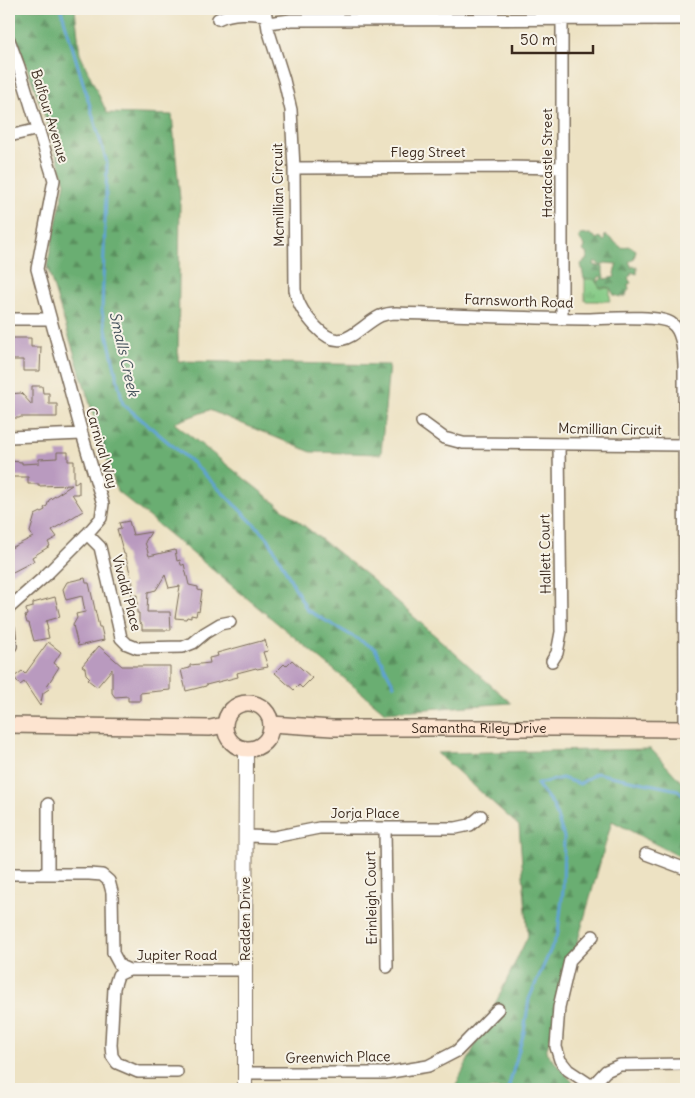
<svg xmlns="http://www.w3.org/2000/svg" width="695" height="1098" viewBox="0 0 695 1098" font-family="Delius,sans-serif">
  <style>
    .forest { fill: url(#forest-firs); stroke: #536c48; fill-rule: evenodd }
    .park { fill: url(#park-tufts); stroke: #607a52 }
    .lines { fill: none; stroke-linecap: round; stroke-linejoin: round }
    .stream { stroke: #5ea3d3; stroke-width: 3 }
    .building { fill: #b99abf }
    .minor-casing { stroke: #796a58; stroke-width: 14 }
    .tertiary-casing { stroke: #796a58; stroke-width: 16 }
    .secondary-casing { stroke: #796a58; stroke-width: 18 }
    .minor { stroke: #fff; stroke-width: 11 }
    .tertiary { stroke: #fff; stroke-width: 14 }
    .secondary { stroke: #fde4d0; stroke-width: 15 }
    .labels { text-anchor: middle; stroke-width: 4; stroke-linejoin: round; paint-order: stroke }
    .street-label { font-size: 14px; fill: #3b2a1e; stroke: #f7f3e8 }
    .water-label { font-size: 15px; font-style: italic; fill: #47545d; stroke: #f7f3e8 }
  </style>
  <defs>
    <pattern id="forest-firs" width="22" height="20" patternUnits="userSpaceOnUse" patternTransform="scale(1.25)"><rect width="22" height="20" fill="#6bae72"/><path d="M5 1l3.5 6h-7zM16 11l3.5 6h-7z" fill="#598e5d"/></pattern>
    <pattern id="park-tufts" width="24" height="20" patternUnits="userSpaceOnUse" patternTransform="scale(1.25)"><rect width="24" height="20" fill="#84ca85"/><path d="M3 7l-1-3M5 7V3M7 7l1-3M15 17l-1-3M17 17v-4M19 17l1-3" fill="none" stroke="#6da46c"/></pattern>
  </defs>
  <rect width="100%" height="100%" fill="#f7f3e8"/>
  <filter id="ink" filterUnits="userSpaceOnUse"><feTurbulence type="fractalNoise" baseFrequency=".02" numOctaves="2"/><feDisplacementMap in="SourceGraphic" scale="10" xChannelSelector="R" yChannelSelector="G"/><feConvolveMatrix kernelMatrix="1 2 1 2 8 2 1 2 1" color-interpolation-filters="sRGB"/></filter>
  <filter id="wash" filterUnits="userSpaceOnUse"><feTurbulence type="fractalNoise" baseFrequency=".0096" numOctaves="4" result="noise"/><feDisplacementMap in="SourceGraphic" scale="20" xChannelSelector="R" yChannelSelector="G"/><feGaussianBlur stdDeviation="1.12" result="paint"/><feColorMatrix in="noise" values="0 0 0 0 0 0 0 0 0 0 0 0 0 0 0 0 0 1.4 0 .05"/><feComposite in="paint" operator="in"/></filter>
  <g filter="url(#wash)">
    <rect width="100%" height="100%" fill="#ede2c3"/>
    <path class="forest" d="M 9,9 L 75,9 L 80,54 L 107,113 L 172,115 L 180,199 L 178,361 L 389,365 L 381,454 L 311,452 L 209,410 L 174,423 L 369,577 L 511,703 L 385,712 L 117,491 L 47,266 L 65,183 L 46,120 L 9,18 Z
      M 590,234 L 595,237 L 595,238 L 597,239 L 599,237 L 604,241 L 605,238 L 604,237 L 606,235 L 622,248 C 628,245 630,246 636,250 L 634,259 L 629,262 L 631,265 L 631,268 L 634,266 L 637,267 L 637,274 L 631,272 L 631,275 L 628,278 L 631,283 L 628,284 L 629,289 L 626,294 L 627,295 C 623,298 619,297 614,295 L 610,288 L 605,287 L 598,291 L 594,287 L 602,278 L 601,276 L 598,278 L 598,282 L 589,282 L 584,279 L 581,264 L 586,260 L 588,254 L 583,251 L 585,247 L 579,238 L 580,235 ZM 595,261 L 601,266 L 605,263 L 617,264 L 614,273 L 615,277 L 605,279 L 603,274 L 603,267 L 594,265 Z
      M 651,749 L 686,787 L 686,860 L 612,821 L 546,1052 L 577,1087 L 576,1089 L 454,1089 L 528,936 L 519,826 L 437,753 Z"/>
    <path class="park" d="M 585,279 L 594,279 L 600,288 L 610,288 L 610,301 L 585,301 Z"/>
    <g class="lines">
      <path class="stream" d="M 61,9 L 107,163 L 102,311 L 123,404 L 193,463 L 268,538 L 307,610 L 375,649 L 394,685
        M 508,1089 L 524,1032 L 529,999 L 558,933 L 563,890 L 564,837 L 553,805 L 537,784 L 562,778 L 580,784 L 596,773 L 678,790 L 686,799"/>
    </g>
    <g id="blocks">
      <path class="building" d="M 9,338 L 31,338 L 31,347 L 41,347 L 40,371 L 23,371 L 23,360 L 9,360 Z
        M 32,386 L 42,386 L 43,393 L 49,393 L 49,404 L 57,404 L 57,417 L 21,417 L 19,418 L 9,418 L 9,394 L 21,393 L 32,405 Z
        M 57,452 L 68,452 L 68,461 L 74,461 L 74,484 L 79,480 L 79,494 L 72,494 L 83,511 L 52,530 L 57,537 L 48,542 L 50,546 L 32,557 L 34,561 L 9,574 L 9,549 L 33,537 L 30,532 L 35,515 L 45,510 L 44,508 L 47,506 L 49,500 L 72,485 L 39,486 L 39,484 L 28,484 L 28,477 L 9,477 L 9,461 L 22,462 L 22,464 L 39,463 L 39,459 L 57,458 Z
        M 129,521 L 133,535 L 151,532 L 145,542 L 149,556 L 175,550 L 177,561 L 180,560 L 181,565 L 183,565 L 184,564 L 189,585 L 198,587 L 198,590 L 202,591 L 199,612 L 197,611 L 196,616 L 191,615 L 191,618 L 187,617 L 186,619 L 175,618 L 180,586 L 169,588 L 165,575 L 156,590 L 148,592 L 147,612 L 170,612 L 171,630 L 142,630 L 142,624 L 139,623 L 139,613 L 137,613 L 137,595 L 132,596 L 130,585 L 133,584 L 125,554 L 124,554 L 117,529 L 121,528 L 119,523 Z
        M 85,578 L 86,583 L 89,583 L 99,627 L 101,627 L 104,640 L 78,646 L 73,625 L 77,618 L 76,614 L 85,612 L 82,596 L 66,600 L 63,589 L 67,582 Z
        M 55,597 L 60,617 L 46,621 L 48,630 L 47,630 L 49,638 L 34,641 L 29,623 L 27,623 L 25,616 L 27,615 L 26,609 L 33,607 L 33,603 Z
        M 265,640 L 268,651 L 263,652 L 268,667 L 257,669 L 256,668 L 237,673 L 238,677 L 206,685 L 206,686 L 186,691 L 181,670 L 190,668 L 190,665 L 210,663 L 209,658 L 218,656 L 217,653 Z
        M 48,642 L 61,652 L 54,663 L 59,667 L 47,686 L 49,689 L 43,693 L 40,706 L 24,682 L 20,685 L 14,677 L 22,671 L 25,674 Z
        M 99,646 L 122,666 L 170,666 L 170,690 L 140,693 L 140,701 L 128,701 L 128,696 L 115,697 L 112,693 L 112,669 L 97,687 L 88,680 L 90,678 L 86,674 L 85,668 L 82,666 Z
        M 292,660 L 312,678 L 302,688 L 299,685 L 294,690 L 275,673 L 284,664 L 286,666 Z"/>
    </g>
  </g>
  <g filter="url(#ink)">
    <use href="#blocks" fill-opacity="0" stroke="#796a58" stroke-width="1"/>
    <g class="lines">
      <defs>
        <path id="minor" d="M 265,9 L 268,29 L 284,80 L 291,110 L 294,168 L 295,290 C 298,306 306,316 316,327 C 343,356 356,328 380,316 C 385,314 390,313 396,313 C 458,315 521,318 584,319 C 602,319 658,314 671,323 C 683,331 683,352 684,365 L 685,729
          M 218,19 C 233,12 249,13 265,15
          M 267,23 L 291,20 L 686,19
          M 9,40 L 19,67 L 54,180 L 37,269 L 82,434 L 103,504 L 101,518 L 87,534 L 44,577 L 9,608
          M 9,136 L 39,129
          M 294,168 L 505,167 L 562,168
          M 562,317 L 562,9
          M 9,319 L 50,319
          M 422,422 L 444,438 L 463,443 L 684,445
          M 9,437 L 82,434
          M 87,534 L 100,547 L 118,624 L 121,638 L 127,644 L 137,648 L 183,647 L 193,643 L 205,633 L 220,624 L 230,622
          M 9,629 L 11,646
          M 552,661 L 557,653 L 561,632 L 559,444
          M 385,828 L 387,967
          M 246,836 L 274,837 L 319,828 L 456,828 L 470,825 L 481,816
          M 646,854 L 686,869
          M 9,874 L 89,874 L 102,875 L 109,881 L 112,892 L 113,953 L 120,966 L 129,970 L 245,970
          M 48,874 L 48,804
          M 129,970 L 118,975 L 114,988 L 111,1045 L 112,1056 L 117,1063 L 138,1072 L 177,1072
          M 246,1073 L 385,1073 L 428,1066 L 457,1051 L 498,1009
          M 592,1086 L 568,1070 L 560,1060 L 556,1047 L 559,1007 L 570,960 L 593,936
          M 590,1089 L 592,1086 L 606,1071 L 620,1065 L 686,1064"/>
        <path id="tertiary" d="M 245,1089 L 245,970 L 246,749"/>
        <g id="secondary">
          <circle cx="248" cy="726" r="23"/>
          <path id="s1" d="M 271,724 L 332,728 L 557,728 L 686,729"/>
          <path d="M 9,725 L 210,728 L 224,725"/>
        </g>
      </defs>
      <use href="#minor" class="minor-casing"/>
      <use href="#tertiary" class="tertiary-casing"/>
      <use href="#secondary" class="secondary-casing"/>
      <use href="#minor" class="minor"/>
      <use href="#tertiary" class="tertiary"/>
      <use href="#secondary" class="secondary"/>
    </g>
  </g>
  <g class="labels">
    <g class="street-label">
      <text transform="translate(50 116) rotate(73)" y="5">Balfour Avenue</text>
      <text x="428" y="157">Flegg Street</text>
      <text transform="translate(547 163) rotate(-90)" y="5">Hardcastle Street</text>
      <text transform="translate(278 195) rotate(-91)" y="5">Mcmillian Circuit</text>
      <text transform="translate(519 301) rotate(2)" y="5">Farnsworth Road</text>
      <text transform="translate(610 429) rotate(1)" y="5">Mcmillian Circuit</text>
      <text transform="translate(102 448) rotate(74)" y="5">Carnival Way</text>
      <text transform="translate(545 554) rotate(-91)" y="5">Hallett Court</text>
      <text transform="translate(127 593) rotate(75)" y="5">Vivaldi Place</text>
      <text dy="5" stroke="none"><textPath href="#s1" startOffset="208">Samantha Riley Drive</textPath></text>
      <text x="365" y="818">Jorja Place</text>
      <text transform="translate(371 898) rotate(-91)" y="5">Erinleigh Court</text>
      <text transform="translate(245 919) rotate(-90)" y="5">Redden Drive</text>
      <text x="177" y="960">Jupiter Road</text>
      <text transform="translate(338 1057) rotate(-1)" y="5">Greenwich Place</text>
    </g>
    <g class="water-label">
      <text transform="translate(124 354) rotate(77)" y="5">Smalls Creek</text>
    </g>
  </g>
  <rect width="695" height="1098" fill="none" stroke="#f7f3e8" stroke-width="30"/>
  <path d="M512 45v8h81v-8" fill="none" stroke="#3b2a1e" stroke-width="2.5"/>
  <text x="520" y="45" font-size="15" fill="#3b2a1e" stroke="#f7f3e8" stroke-width="4" paint-order="stroke">50 m</text>
</svg>
